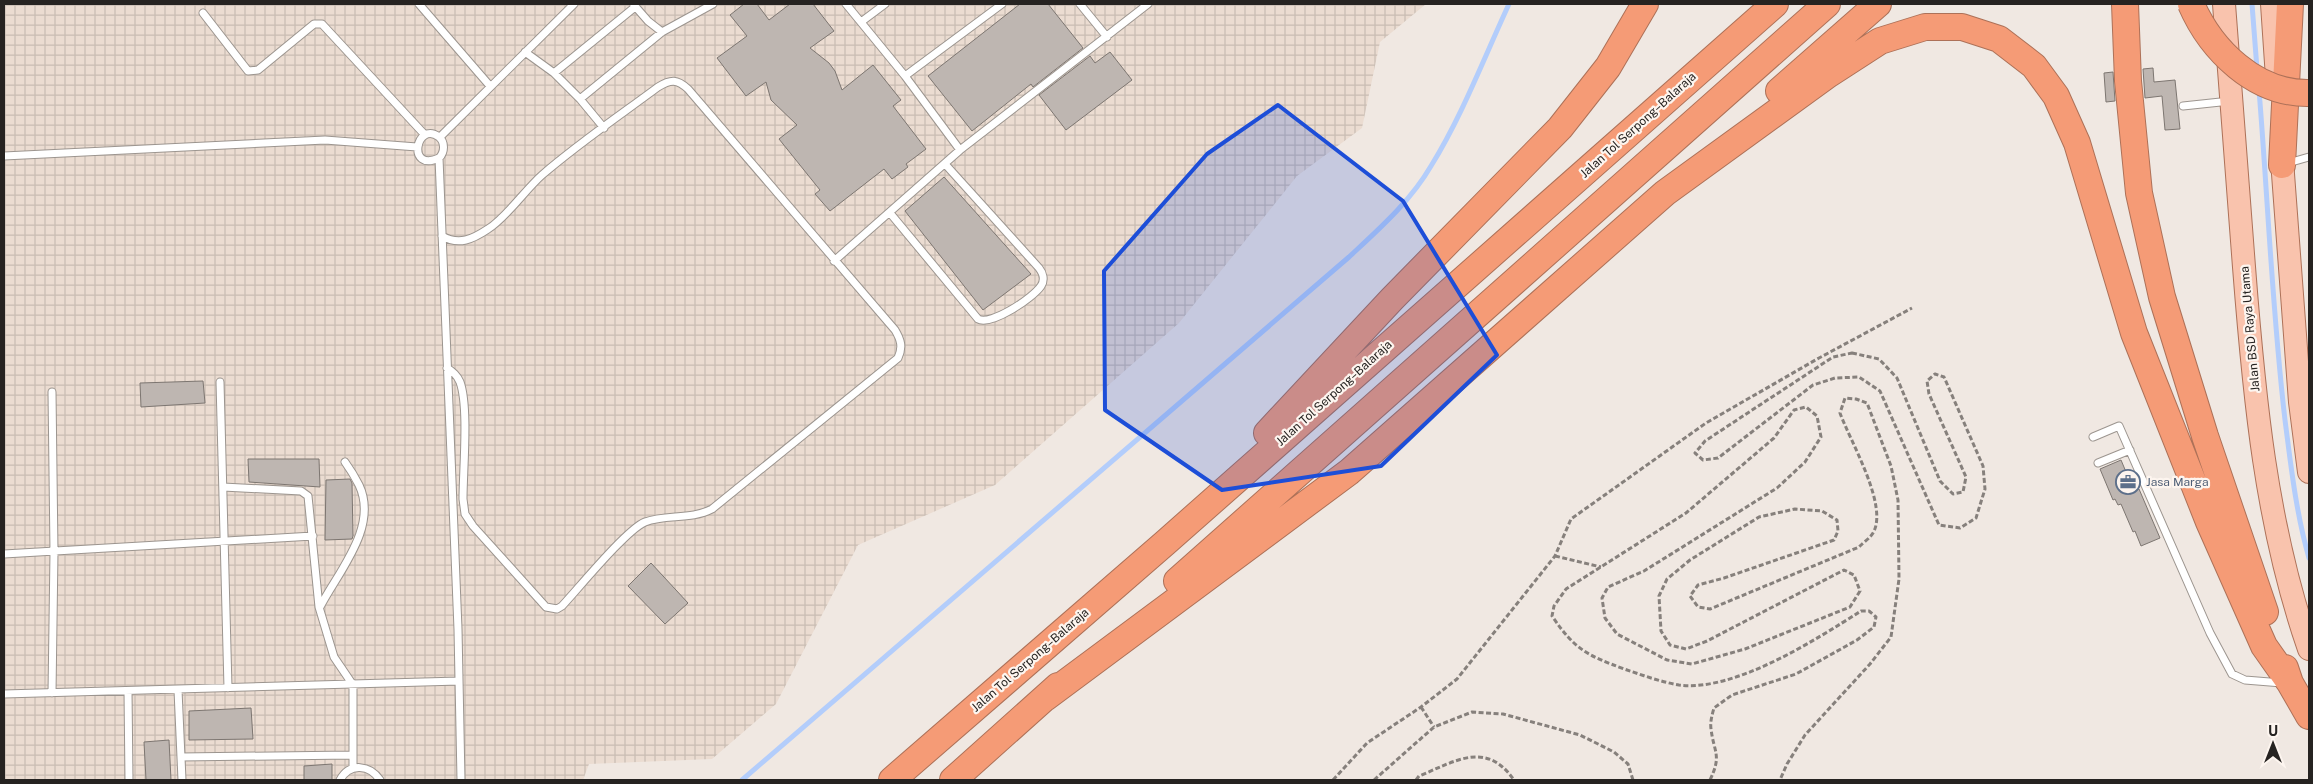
<svg xmlns="http://www.w3.org/2000/svg" width="2313" height="784" viewBox="0 0 2313 784" font-family="'Public Sans',sans-serif">
  <style>
    .industrial { fill: url(#industrial-grid) }
    .lines { fill: none; stroke-linecap: round; stroke-linejoin: round }
    .stream { stroke: #b3cdfb; stroke-width: 5 }
    .building { fill: #beb6b1; stroke: #7d7671 }
    .lane-casing { stroke: #9c958f; stroke-width: 9 }
    .primary-casing { stroke: #ad7158; stroke-width: 24 }
    .highway-casing { stroke: #ad7158; stroke-width: 28 }
    .path { stroke: #86807c; stroke-width: 3; stroke-dasharray: 5 2.5; stroke-linecap: butt }
    .lane { stroke: #fff; stroke-width: 7 }
    .primary { stroke: #f9c3ad; stroke-width: 22 }
    .highway { stroke: #f59b76; stroke-width: 26 }
    .highway-bridge-casing { stroke: #ad7158; stroke-width: 28; stroke-linecap: butt }
    .highway-bridge { stroke: #f59b76; stroke-width: 26 }
    .marked { fill: #1d4ed8; fill-opacity: 0.2; stroke: #1d4ed8; stroke-width: 4; stroke-linejoin: round }
    .labels { text-anchor: middle; stroke-width: 4.5; stroke-linejoin: round; paint-order: stroke }
    .street-label { font-size: 12px; fill: #262321; stroke: #fdf5ef }
    .service-label { font-size: 12px; fill: #4e5e75; stroke: #fdf5ef; text-anchor: start }
  </style>
  <defs>
    <pattern id="industrial-grid" width="8" height="8" patternUnits="userSpaceOnUse" patternTransform="scale(1.25)"><rect width="8" height="8" fill="#ebdcd1"/><path d="M0 4h8M4 0v8" fill="none" stroke="#c9bcb3"/></pattern>
  </defs>
  <rect width="100%" height="100%" fill="#f0e8e2"/>
  <path class="industrial" d="M 4,4 L 1426,4 L 1380,42 L 1362,128 L 1297,176 L 1179,323 L 995,485 L 858,545 L 776,704 L 712,759 L 589,764 L 583,780 L 4,780 Z"/>
  <g class="lines">
    <path class="stream" d="M 2252,4 L 2257,69
      M 2259,90 C 2268,200 2272,310 2285,420 C 2291,466 2296,513 2309,558
      M 742,780 L 1349,257 C 1379,229 1410,202 1431,166 C 1462,116 1484,58 1509,4"/>
  </g>
  <path class="building" d="M 744,4 L 757,4 L 769,20 L 790,4 L 813,4 L 834,31 L 810,48 L 829,63 L 835,71 L 842,90 L 873,65 L 901,100 L 893,106 L 926,149 L 906,164 L 908,167 L 892,179 L 884,169 L 830,211 L 815,194 L 820,190 L 779,139 L 797,125 L 771,100 L 766,82 L 746,96 L 717,58 L 747,36 L 730,15 Z
    M 1020,4 L 1048,4 L 1083,48 L 1033,87 L 1031,84 L 972,131 L 928,76 Z
    M 1110,52 L 1132,80 L 1066,130 L 1039,95 L 1090,56 L 1095,63 Z
    M 2153,68 L 2154,82 L 2175,80 L 2180,129 L 2165,130 L 2162,96 L 2145,98 L 2143,69 Z
    M 2113,72 L 2115,101 L 2106,102 L 2104,73 Z
    M 944,177 L 1031,274 L 983,310 L 905,211 Z
    M 203,381 L 205,403 L 141,407 L 140,383 Z
    M 248,459 L 319,459 L 320,487 L 249,482 Z
    M 2121,460 L 2134,491 L 2139,489 L 2160,538 L 2141,546 L 2135,531 L 2133,532 L 2121,504 L 2118,505 L 2115,499 L 2113,500 L 2100,469 Z
    M 350,479 L 352,483 L 353,536 L 352,539 L 325,540 L 326,480 Z
    M 651,563 L 688,603 L 665,624 L 628,586 Z
    M 251,708 L 253,739 L 189,740 L 189,711 Z
    M 169,740 L 171,780 L 146,780 L 144,742 Z
    M 332,764 L 332,780 L 304,780 L 304,766 Z"/>
  <g class="lines">
    <defs>
      <path id="lane" d="M 419,4 L 490,86
        M 846,4 L 905,76 L 960,150 L 1148,4
        M 1080,4 L 1107,37
        M 634,5 L 648,21 L 662,32
        M 203,13 L 248,71 L 258,70 L 314,24 L 322,24 L 425,135
        M 861,22 L 885,4
        M 525,52 L 554,73 L 580,99 L 662,32 L 713,4
        M 554,73 L 635,7
        M 905,76 L 1002,4
        M 580,99 L 604,128
        M 2183,106 L 2230,101
        M 440,137 L 574,4
        M 4,156 L 325,140 L 417,147
        M 439,158 C 406,173 416,120 439,137 C 445,142 445,152 439,158 L 458,629 L 461,780
        M 2288,163 L 2309,157
        M 890,213 L 978,319 C 991,326 1033,298 1041,286 C 1045,280 1043,273 1039,268 L 945,164
        M 442,236 C 459,246 473,239 488,229 C 506,218 525,190 542,175 C 579,143 619,116 658,87 C 671,79 677,79 688,89 L 895,330 C 901,340 903,347 898,358 L 712,509 C 691,520 666,514 645,522 C 626,530 578,589 562,606 L 557,609 L 546,607 L 473,526 L 465,514 L 463,499 C 463,470 469,407 460,382 C 457,375 453,372 447,368
        M 834,261 L 960,150
        M 220,382 L 228,688
        M 2093,437 L 2119,426 L 2210,633 L 2232,674 L 2245,680 L 2282,683
        M 2098,463 L 2130,450
        M 223,487 L 301,491 L 308,496 L 319,607 L 334,657 L 353,685 L 353,768
        M 4,554 L 313,536
        M 320,607 C 338,572 379,527 359,485 C 355,477 350,469 345,462
        M 178,690 L 182,780
        M 128,691 L 129,780
        M 52,693 L 54,552 L 52,392
        M 4,694 L 459,681
        M 181,757 L 352,755
        M 340,780 C 350,762 370,765 380,780"/>
      <path id="primary" d="M 2224,4 C 2231,92 2237,179 2244,267 C 2254,396 2266,526 2309,649
        M 2272,4 L 2277,78
        M 2281,147 L 2300,402 L 2309,472"/>
      <path id="highway" d="M 2125,4 L 2128,81 L 2139,193 L 2162,297 L 2205,436 L 2265,612
        M 1779,91 L 1878,4
        M 2282,165 L 2290,4
        M 1267,433 L 1392,299 L 1560,128 L 1608,67 L 1645,4
        M 1177,581 L 1827,4
        M 2285,668 L 2290,683 L 2309,716
        M 1045,698 L 1349,472 L 1665,193 L 1829,74 L 1880,41 L 1925,27 L 1962,27 L 1999,39 L 2034,66 L 2056,96 L 2077,143 L 2134,333 L 2209,522 L 2264,646 L 2290,683
        M 892,780 L 1165,543 L 1775,4
        M 953,780 L 1058,686"/>
    </defs>
    <use href="#lane" class="lane-casing"/>
    <use href="#primary" class="primary-casing"/>
    <use href="#highway" class="highway-casing"/>
    <path class="path" d="M 1852,353 L 1879,359 L 1897,378 L 1940,481 L 1953,494 L 1963,492 L 1966,477 L 1929,394 L 1927,381 L 1935,374 L 1944,377 L 1983,466 L 1985,489 L 1976,518 L 1960,528 L 1939,525 L 1880,391 L 1859,377 L 1835,378 L 1813,385 L 1718,458 L 1703,460 L 1695,453 L 1705,441 L 1833,357 Z
      M 1555,556 L 1601,567
      M 1421,707 L 1434,727
      M 1333,780 L 1367,743 L 1421,707 L 1457,679 L 1555,556 L 1571,519 L 1706,423 L 1819,358 L 1912,308
      M 1374,780 L 1434,727 L 1472,712 L 1503,714 L 1580,735 L 1614,752 L 1628,764 L 1633,780
      M 1416,780 L 1419,776 C 1456,761 1486,740 1514,780
      M 1710,780 C 1722,755 1714,753 1711,729 C 1710,722 1712,715 1714,708 L 1732,695 L 1796,674 L 1857,640 L 1874,627 L 1876,617 L 1869,611 L 1861,611 C 1815,640 1735,692 1679,685 C 1661,682 1642,675 1624,669 C 1587,655 1575,650 1552,616 L 1554,606 L 1566,589 L 1686,513 L 1774,438 L 1794,410 L 1806,407 L 1817,416 L 1821,437 L 1805,462 L 1777,488 L 1644,571 L 1608,587 L 1602,598 L 1605,618 L 1617,634 L 1667,660 L 1692,664 L 1745,649 L 1850,607 L 1860,591 L 1854,575 L 1844,570 L 1707,641 L 1686,649 L 1670,645 L 1661,631 L 1659,596 L 1667,579 L 1690,560 L 1759,517 L 1795,509 L 1822,511 L 1837,520 L 1838,531 L 1834,540 L 1724,578 L 1698,585 L 1690,596 L 1698,607 L 1710,609 L 1859,547 C 1863,543 1870,538 1873,533 C 1889,506 1850,441 1840,413 L 1845,398 L 1856,399 L 1867,403 L 1891,466 L 1898,500 L 1899,579 L 1891,637 L 1870,664 L 1805,735 L 1787,764 L 1780,780"/>
    <use href="#lane" class="lane"/>
    <use href="#primary" class="primary"/>
    <use href="#highway" class="highway"/>
    <defs>
      <path id="highway-bridge" d="M 2191,4 C 2211,50 2255,94 2309,93"/>
    </defs>
    <use href="#highway-bridge" class="highway-bridge-casing"/>
    <use href="#highway-bridge" class="highway-bridge"/>
  </g>
  <path class="marked" d="M 1278,105 L 1403,201 L 1497,355 L 1381,466 L 1222,490 L 1105,410 L 1104,271 L 1207,154 Z"/>
  <defs>
    <symbol id="office-ring" viewBox="-11 -11 22 22"><circle r="9.5" fill="#fdf5ef" stroke="#5c6f8a" stroke-width="1.5"/><path d="M-6-3h4V-5.5h4V-3h4V5H-6ZM-1-4.5V-3h2v-1.5ZM-6 0V1H6V0Z" fill="#5c6f8a"/></symbol>
  </defs>
  <g fill-rule="evenodd">
    <use href="#office-ring" x="2114" y="468" width="28" height="28"/>
  </g>
  <g class="labels">
    <g class="street-label">
      <text transform="translate(1638 125) rotate(-42)" y="4">Jalan Tol Serpong–Balaraja</text>
      <text transform="translate(2250 329) rotate(-95)" y="4">Jalan BSD Raya Utama</text>
      <text transform="translate(1334 393) rotate(-42)" y="4">Jalan Tol Serpong–Balaraja</text>
      <text transform="translate(1030 660) rotate(-41)" y="4">Jalan Tol Serpong–Balaraja</text>
    </g>
    <g class="service-label">
      <text x="2146" y="486">Jasa Marga</text>
    </g>
  </g>
  <rect width="2313" height="784" fill="none" stroke="#262321" stroke-width="10"/>
  <g transform="translate(2273 744)" stroke="#fdf5ef" stroke-width="4" paint-order="stroke">
  <path d="M0-4L9 19L0 12L-9 19Z" fill="#262321"/>
  <text y="-8" font-size="14" font-weight="bold" text-anchor="middle" fill="#262321">U</text>
  </g>
</svg>
